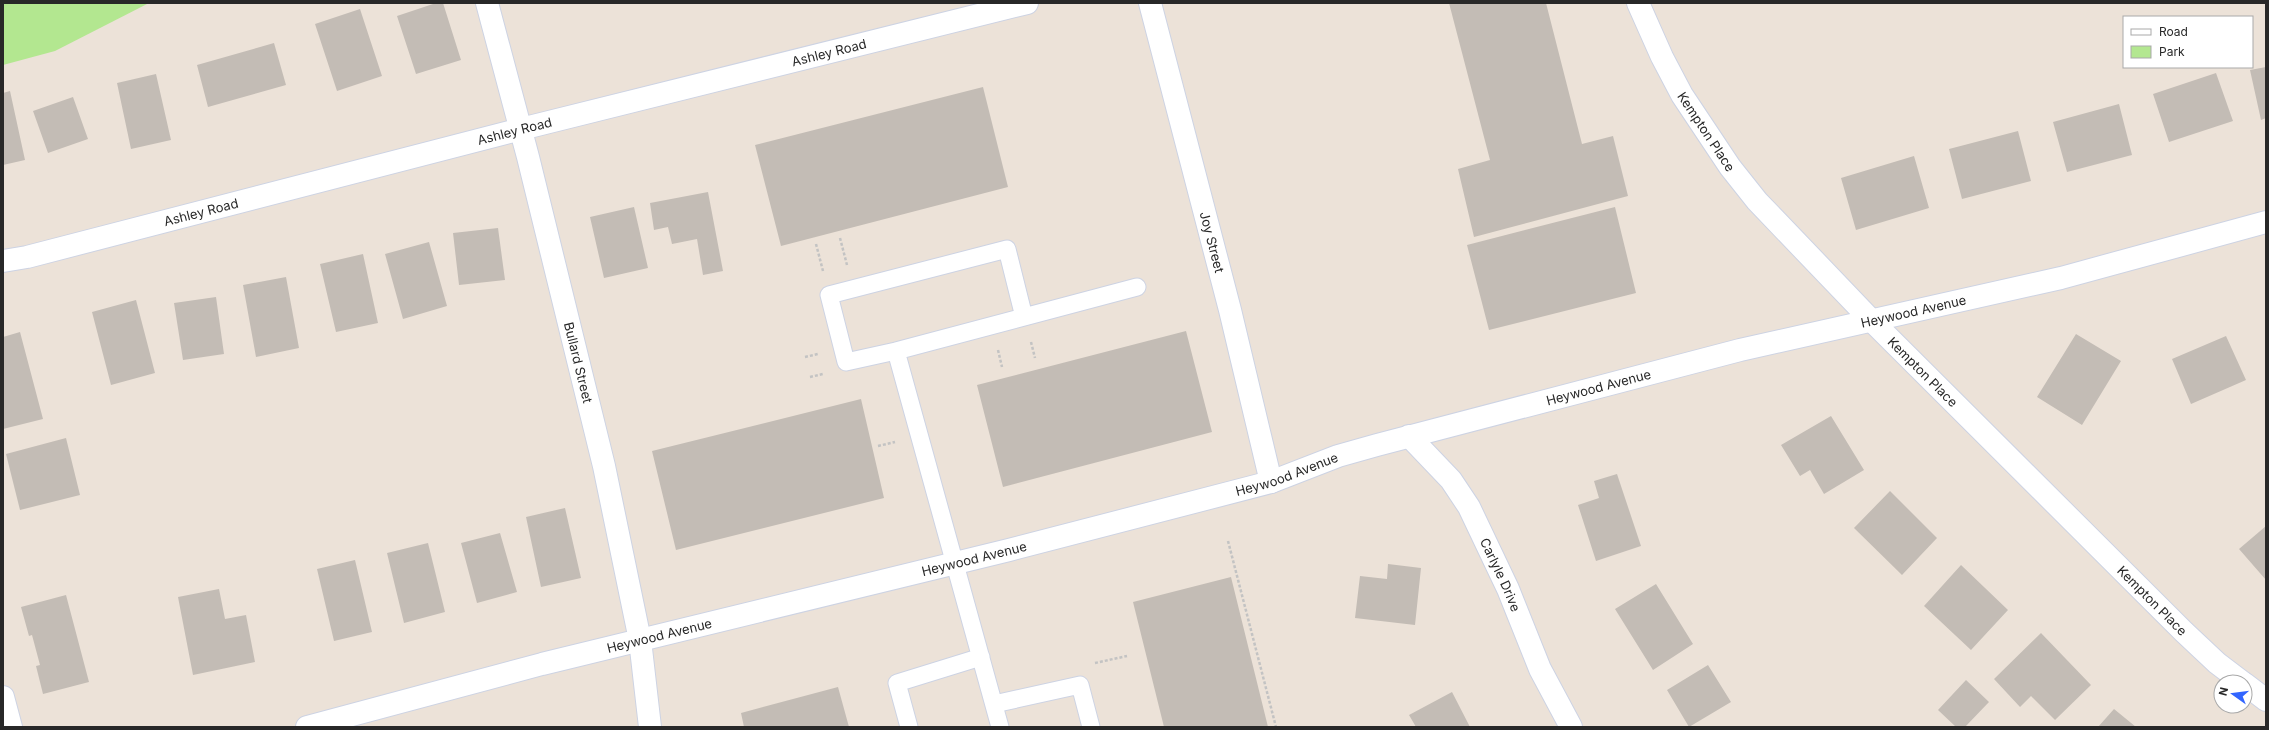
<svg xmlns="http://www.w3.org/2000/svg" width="2269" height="730" viewBox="0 0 2269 730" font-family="Inter,sans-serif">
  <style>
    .green { fill: #b3e790 }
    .building { fill: #c3bcb5 }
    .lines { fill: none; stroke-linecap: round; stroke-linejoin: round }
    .service-casing { stroke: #cdd3e3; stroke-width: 19 }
    .minor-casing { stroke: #cdd3e3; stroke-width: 24 }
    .tertiary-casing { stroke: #cdd3e3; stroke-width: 24 }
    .path { stroke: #c3c3c3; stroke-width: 2.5; stroke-dasharray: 3 2; stroke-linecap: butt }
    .service { stroke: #fff; stroke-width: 17 }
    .minor { stroke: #fff; stroke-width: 22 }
    .tertiary { stroke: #fff; stroke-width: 22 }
    .labels { text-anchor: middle; stroke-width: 3.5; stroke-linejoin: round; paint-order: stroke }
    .street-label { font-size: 13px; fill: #282828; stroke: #fff }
  </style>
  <rect width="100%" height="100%" fill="#ece2d8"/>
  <path class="green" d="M 3,3 L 149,3 L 55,51 L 3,65 Z"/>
  <path class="building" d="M 436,3 L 443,3 L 461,60 L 416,74 L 397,16 Z
    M 1449,3 L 1546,3 L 1582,144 L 1613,136 L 1628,196 L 1474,237 L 1458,169 L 1490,160 Z
    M 360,9 L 382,76 L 337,91 L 315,24 Z
    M 274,43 L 286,85 L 208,107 L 197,65 Z
    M 2266,67 L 2266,118 L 2261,120 L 2250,70 Z
    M 2216,73 L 2233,121 L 2169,142 L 2153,94 Z
    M 156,74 L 171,140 L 131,149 L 117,83 Z
    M 983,87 L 1008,187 L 781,246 L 755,145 Z
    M 10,91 L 25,160 L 3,165 L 3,93 Z
    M 73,97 L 88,139 L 48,153 L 33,111 Z
    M 2119,104 L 2132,155 L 2067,172 L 2053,122 Z
    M 2018,131 L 2031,181 L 1962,199 L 1949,149 Z
    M 1914,156 L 1929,208 L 1856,230 L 1841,178 Z
    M 708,192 L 723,271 L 703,275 L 697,239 L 672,244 L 668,227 L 654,230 L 650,203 Z
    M 634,207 L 648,268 L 604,278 L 590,217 Z
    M 1615,207 L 1636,293 L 1489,330 L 1467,245 Z
    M 498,228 L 505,280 L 459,285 L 453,233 Z
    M 429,242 L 447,306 L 403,319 L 385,254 Z
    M 363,254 L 378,323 L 336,332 L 320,264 Z
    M 286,277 L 299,348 L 256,357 L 243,285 Z
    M 216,297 L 224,354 L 183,360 L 174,303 Z
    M 136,300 L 155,373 L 111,385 L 92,312 Z
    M 1186,331 L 1212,432 L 1003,487 L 977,385 Z
    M 20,332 L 43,419 L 3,429 L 3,337 Z
    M 2076,334 L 2121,361 L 2082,425 L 2037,397 Z
    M 2226,336 L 2246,380 L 2191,404 L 2172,359 Z
    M 861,399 L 884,498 L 676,550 L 652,451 Z
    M 1831,416 L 1864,470 L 1824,494 L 1810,470 L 1800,476 L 1781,445 Z
    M 66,438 L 80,495 L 20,510 L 6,454 Z
    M 1617,474 L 1641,546 L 1596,561 L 1578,505 L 1599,498 L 1594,481 Z
    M 1890,491 L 1937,538 L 1902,575 L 1854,528 Z
    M 565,508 L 581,578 L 541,587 L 526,517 Z
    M 2266,526 L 2266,580 L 2239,549 Z
    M 500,533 L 517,592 L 477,603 L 461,543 Z
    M 428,543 L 445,612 L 404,623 L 387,553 Z
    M 355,560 L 372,632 L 334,641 L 317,569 Z
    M 1388,564 L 1421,568 L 1415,625 L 1355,618 L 1360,576 L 1387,579 Z
    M 1961,565 L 2008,610 L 1971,650 L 1924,606 Z
    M 1231,577 L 1268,727 L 1164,727 L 1133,602 Z
    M 1656,584 L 1693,644 L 1653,670 L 1615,609 Z
    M 219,589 L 225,619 L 246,615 L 255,662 L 193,675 L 178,597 Z
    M 66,595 L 89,682 L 43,694 L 36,666 L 40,665 L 32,635 L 29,636 L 21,607 Z
    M 2041,633 L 2091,685 L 2055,720 L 2031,696 L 2020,707 L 1994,679 Z
    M 1708,665 L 1731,702 L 1689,727 L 1667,690 Z
    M 1966,680 L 1989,702 L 1965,727 L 1956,727 L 1938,710 Z
    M 838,687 L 849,727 L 744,727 L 741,713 Z
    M 1452,692 L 1470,727 L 1416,727 L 1409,715 Z
    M 2114,709 L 2136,727 L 2098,727 Z"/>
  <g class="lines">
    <defs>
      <path id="service" d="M 1024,317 L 1137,287
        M 896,351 L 1024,317 L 1007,249 L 829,295 L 846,362 L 896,351 L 1000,727
        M 994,704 L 1080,685 L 1091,727
        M 909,727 L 897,683 L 981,657"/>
      <g id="minor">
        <path id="s1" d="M 487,3 L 528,157 L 604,466 L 640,640 L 650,727"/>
        <path id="s2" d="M 1150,3 L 1230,310 L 1271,482"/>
        <path id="s3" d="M 1638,3 L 1662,57 L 1682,95 L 1730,167 L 1757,201 L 1872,321 L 2184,632 L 2217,663 L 2242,682"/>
        <path id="s4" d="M 1409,436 L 1451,480 L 1469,507 L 1508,589 L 1540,669 L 1571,727"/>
        <path d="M 2245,684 L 2266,700"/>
        <path d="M 3,697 L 11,727"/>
        <path id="s5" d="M 307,727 L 542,664 L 1009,550 L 1271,482 L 1338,456 L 1377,445 L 1740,350 L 2061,278 L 2266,222"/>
      </g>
      <g id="tertiary">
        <path id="s6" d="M 3,261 L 27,257 L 521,129 L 1027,3"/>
      </g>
    </defs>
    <use href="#service" class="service-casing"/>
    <use href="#minor" class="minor-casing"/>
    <use href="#tertiary" class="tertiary-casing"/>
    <path class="path" d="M 840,238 L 847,265
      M 816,244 L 823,271
      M 1031,342 L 1035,358
      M 998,350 L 1002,367
      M 805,357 L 818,354
      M 810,377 L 823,374
      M 878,446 L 895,442
      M 1228,541 L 1276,727
      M 1095,663 L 1127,656"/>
    <use href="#service" class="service"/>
    <use href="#minor" class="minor"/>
    <use href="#tertiary" class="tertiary"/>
  </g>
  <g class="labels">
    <g class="street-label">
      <text dy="5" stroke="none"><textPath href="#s6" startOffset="852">Ashley Road</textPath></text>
      <text dy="5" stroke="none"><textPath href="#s6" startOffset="528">Ashley Road</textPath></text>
      <text dy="5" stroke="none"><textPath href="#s3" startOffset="146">Kempton Place</textPath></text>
      <text dy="5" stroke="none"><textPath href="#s6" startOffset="204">Ashley Road</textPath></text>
      <text dy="5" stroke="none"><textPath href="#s2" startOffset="247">Joy Street</textPath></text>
      <text dy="5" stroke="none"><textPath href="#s5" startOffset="1660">Heywood Avenue</textPath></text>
      <text dy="5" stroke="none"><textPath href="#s1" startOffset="371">Bullard Street</textPath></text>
      <text dy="5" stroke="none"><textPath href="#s3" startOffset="470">Kempton Place</textPath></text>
      <text dy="5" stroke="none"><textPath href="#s5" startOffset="1336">Heywood Avenue</textPath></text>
      <text dy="5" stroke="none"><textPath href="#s5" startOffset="1012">Heywood Avenue</textPath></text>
      <text dy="5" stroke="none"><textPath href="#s5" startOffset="688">Heywood Avenue</textPath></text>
      <text dy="5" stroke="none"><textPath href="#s4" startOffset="168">Carlyle Drive</textPath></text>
      <text dy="5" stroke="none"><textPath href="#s3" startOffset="794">Kempton Place</textPath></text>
      <text dy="5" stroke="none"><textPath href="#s5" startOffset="364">Heywood Avenue</textPath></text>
    </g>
  </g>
  <rect width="2269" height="730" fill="none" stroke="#282828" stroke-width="8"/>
  <rect x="2123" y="16" width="130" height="52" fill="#ffffff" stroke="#a9a9a9"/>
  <rect x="2131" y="29" width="20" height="6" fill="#ffffff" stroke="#a9a9a9"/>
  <text x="2159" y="36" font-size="12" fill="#282828">Road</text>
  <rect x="2131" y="46" width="20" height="12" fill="#b3e790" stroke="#a9a9a9"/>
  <text x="2159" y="56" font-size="12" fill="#282828">Park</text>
  <g transform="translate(2233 694) rotate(284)"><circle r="19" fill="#ffffff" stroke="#a9a9a9"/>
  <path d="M0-3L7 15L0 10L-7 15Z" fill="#3265ff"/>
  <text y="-6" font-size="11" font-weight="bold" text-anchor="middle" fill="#282828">N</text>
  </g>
</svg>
